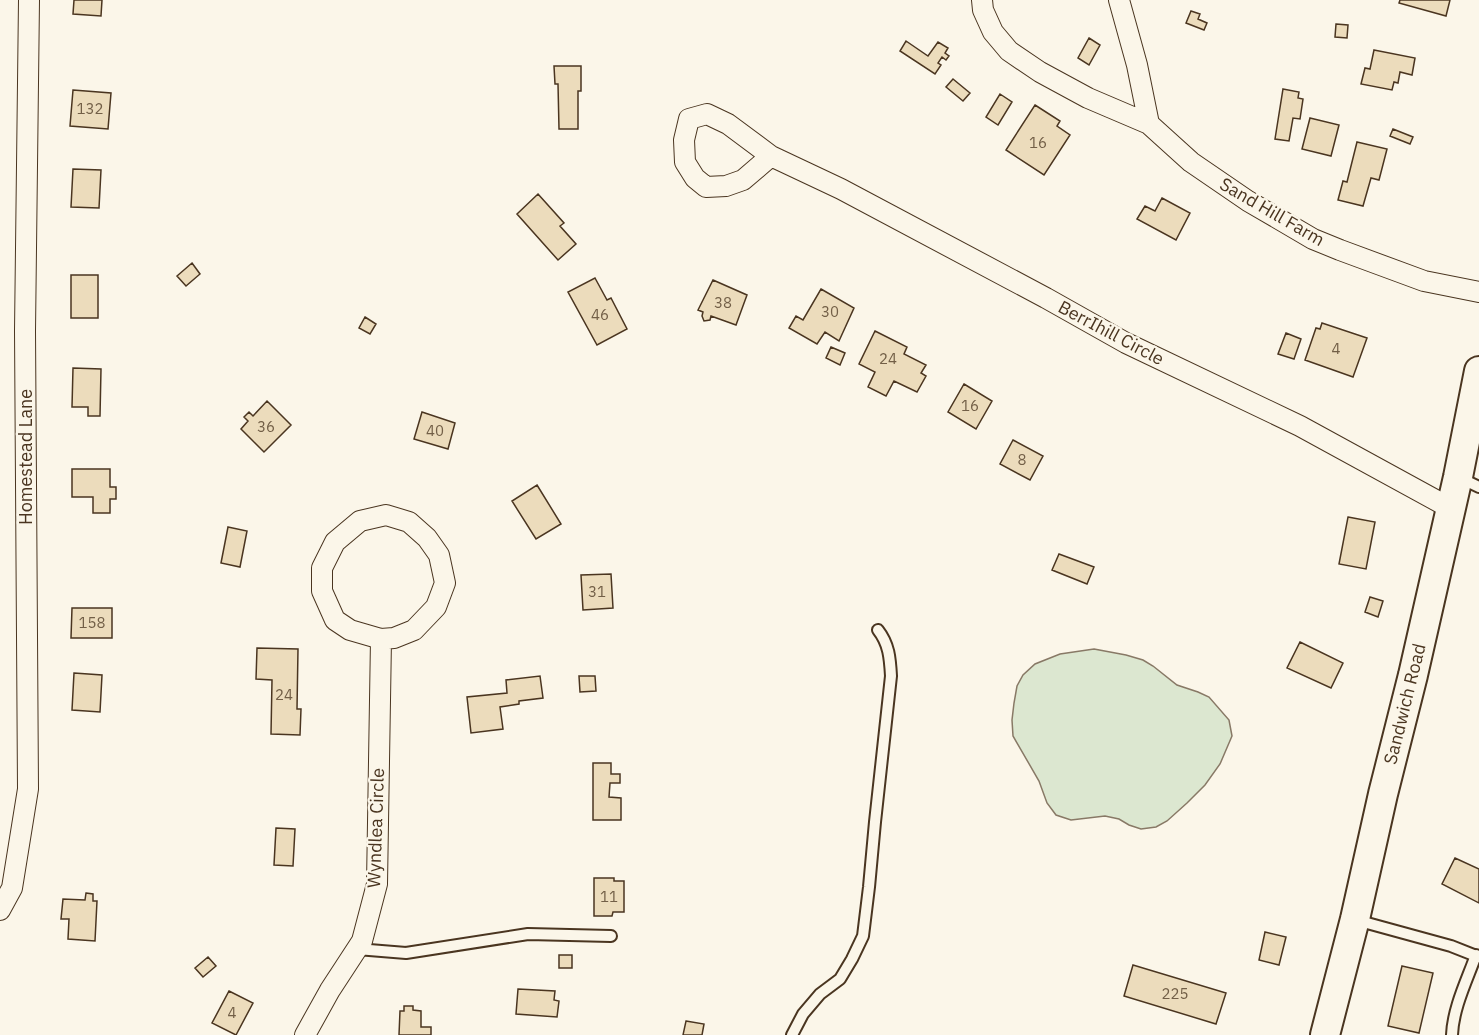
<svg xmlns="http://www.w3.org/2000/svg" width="1479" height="1035" viewBox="0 0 1479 1035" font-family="'IBM Plex Sans',sans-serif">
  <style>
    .green { fill: #dce7d0; stroke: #887966; stroke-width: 1.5 }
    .building { fill: #ecdcbc; stroke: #4a3520; stroke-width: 1.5 }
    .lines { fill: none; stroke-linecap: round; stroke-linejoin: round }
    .lane-casing { stroke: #4a3520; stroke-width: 14 }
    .street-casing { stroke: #4a3520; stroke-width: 22 }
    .secondary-casing { stroke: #4a3520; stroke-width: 32 }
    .lane { stroke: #fbf6e9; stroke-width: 10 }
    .street { stroke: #fbf6e9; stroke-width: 20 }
    .secondary { stroke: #fbf6e9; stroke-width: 28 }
    .labels { text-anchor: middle; stroke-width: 4.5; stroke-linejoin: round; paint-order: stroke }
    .number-label { font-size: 15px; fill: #725f47 }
    .street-label { font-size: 18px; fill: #4a3520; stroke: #fbf6e9 }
  </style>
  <rect width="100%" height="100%" fill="#fbf6e9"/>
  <path class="green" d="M 1094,649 L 1126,655 L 1143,660 L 1153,666 L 1177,685 L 1198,692 L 1209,697 L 1229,720 L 1232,736 L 1220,764 L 1205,785 L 1187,803 L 1167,821 L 1156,827 L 1141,829 L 1129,825 L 1119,819 L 1105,816 L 1071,820 L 1056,815 L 1047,803 L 1039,781 L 1013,736 L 1012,720 L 1014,703 L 1017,686 L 1023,675 L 1035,664 L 1060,654 Z"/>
  <path class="building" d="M 74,0 L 102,0 L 101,16 L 73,14 Z
    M 1400,0 L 1450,0 L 1446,16 L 1399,3 Z
    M 1191,11 L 1200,14 L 1198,19 L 1207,23 L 1204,30 L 1186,23 Z
    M 1336,24 L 1348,25 L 1347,38 L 1335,37 Z
    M 1089,38 L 1100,45 L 1089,65 L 1078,58 Z
    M 906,41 L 928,56 L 938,42 L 948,48 L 945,53 L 949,56 L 946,60 L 942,57 L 938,63 L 941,65 L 935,74 L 900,51 Z
    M 1374,50 L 1415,58 L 1412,75 L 1400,72 L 1398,83 L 1394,82 L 1392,90 L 1361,84 L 1365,68 L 1370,69 Z
    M 554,66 L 581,66 L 581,91 L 578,91 L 578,129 L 559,129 L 558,84 L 555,84 Z
    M 953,79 L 970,93 L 963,101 L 946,87 Z
    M 1283,89 L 1299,92 L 1298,98 L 1303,99 L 1300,119 L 1293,118 L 1289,141 L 1275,139 Z
    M 73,90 L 111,93 L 108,129 L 70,126 Z
    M 1000,94 L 1012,102 L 998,125 L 986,117 Z
    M 1035,105 L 1060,121 L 1057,126 L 1070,135 L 1044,175 L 1006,150 Z
    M 1310,118 L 1339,125 L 1331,156 L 1302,149 Z
    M 1393,129 L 1413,137 L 1410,144 L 1390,136 Z
    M 1357,142 L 1387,149 L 1379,180 L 1371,178 L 1363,206 L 1338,200 L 1343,181 L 1347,182 Z
    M 73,169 L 101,170 L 99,208 L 71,207 Z
    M 538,194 L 564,223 L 560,226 L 576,244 L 558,260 L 517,214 Z
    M 1162,198 L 1190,213 L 1176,240 L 1137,219 L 1145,206 L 1155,211 Z
    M 192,263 L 200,274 L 186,286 L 177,276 Z
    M 71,275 L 98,275 L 98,318 L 71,318 Z
    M 595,278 L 607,300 L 611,298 L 627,329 L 597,345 L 568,292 Z
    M 713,280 L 747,295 L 736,325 L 711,316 L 710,320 L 704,321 L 702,316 L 703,312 L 698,310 Z
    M 821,289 L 854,308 L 839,341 L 825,332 L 817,344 L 789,328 L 796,316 L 803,320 Z
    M 365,317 L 376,324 L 370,334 L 359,328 Z
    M 1322,323 L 1367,338 L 1353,377 L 1305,360 L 1316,328 L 1320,329 Z
    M 875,331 L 907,347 L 904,354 L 926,365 L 921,373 L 926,376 L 917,392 L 894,381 L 886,396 L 868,387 L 875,372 L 859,364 Z
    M 1286,333 L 1301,339 L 1294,359 L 1278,354 Z
    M 831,347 L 845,353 L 840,365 L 826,358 Z
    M 73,368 L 101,369 L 100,416 L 88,416 L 88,407 L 72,407 Z
    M 964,384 L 992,401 L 976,429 L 948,412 Z
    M 267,401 L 291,425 L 264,452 L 241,429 L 248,421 L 244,417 L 249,412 L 253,416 Z
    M 422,412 L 455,423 L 448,449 L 414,439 Z
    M 1013,440 L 1043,456 L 1030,480 L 1000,464 Z
    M 72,469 L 110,469 L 110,487 L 116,487 L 116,499 L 110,499 L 110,513 L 93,513 L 93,497 L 72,497 Z
    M 537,485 L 561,524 L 536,539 L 512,501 Z
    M 1348,517 L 1375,522 L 1366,569 L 1339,564 Z
    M 228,527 L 247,531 L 240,567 L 221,563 Z
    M 1059,554 L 1094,567 L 1087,584 L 1052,570 Z
    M 611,574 L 613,608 L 583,610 L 581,575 Z
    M 1370,597 L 1383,601 L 1378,617 L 1365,612 Z
    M 72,608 L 112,608 L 112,638 L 71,638 Z
    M 1300,642 L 1343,663 L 1331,688 L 1287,668 Z
    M 257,648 L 298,649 L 297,709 L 301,709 L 300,735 L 271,734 L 272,680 L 256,679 Z
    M 74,673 L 102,675 L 100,712 L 72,710 Z
    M 540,676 L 543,698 L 519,701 L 519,704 L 500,707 L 503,729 L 471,733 L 467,697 L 507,693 L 506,680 Z
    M 579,676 L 595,676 L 596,691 L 580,692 Z
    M 593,763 L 611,763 L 611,774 L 620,774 L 620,783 L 610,783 L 609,797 L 621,798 L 621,820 L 593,820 Z
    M 276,828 L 295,829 L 293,866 L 274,865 Z
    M 1455,858 L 1479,869 L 1479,903 L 1442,884 Z
    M 594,878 L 614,878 L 614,881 L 624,881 L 624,912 L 613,912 L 612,916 L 594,916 Z
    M 86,893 L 93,894 L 93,901 L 97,901 L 95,941 L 68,939 L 69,919 L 61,919 L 63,899 L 85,900 Z
    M 1265,932 L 1286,937 L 1279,965 L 1259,960 Z
    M 559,955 L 572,955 L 572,968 L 559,968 Z
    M 208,957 L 216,966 L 203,977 L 195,968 Z
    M 1133,965 L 1226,993 L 1216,1024 L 1124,996 Z
    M 1402,966 L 1433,973 L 1419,1033 L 1388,1026 Z
    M 518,989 L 555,991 L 554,1000 L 559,1001 L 557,1017 L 516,1014 Z
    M 229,991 L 253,1003 L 236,1035 L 212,1023 Z
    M 404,1006 L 413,1006 L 413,1010 L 421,1011 L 421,1027 L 431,1027 L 431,1035 L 399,1035 L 400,1011 L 404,1011 Z
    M 686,1021 L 704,1024 L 702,1035 L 683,1035 Z"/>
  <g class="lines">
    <defs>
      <path id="lane" d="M 1458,477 L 1479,487
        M 1356,920 L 1451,946 L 1479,957
        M 357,949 L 406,953 L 528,934 L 611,936
        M 792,1035 L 803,1014 L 820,994 L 840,979 L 852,959 L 863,936 L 869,887 L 875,822 L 891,676 C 890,658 889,644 878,630
        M 1452,1035 C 1453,1008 1467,980 1476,955"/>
      <path id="street" d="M 982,0 L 983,10 L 993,32 L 1009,51 L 1040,72 L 1088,98 L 1149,124 L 1191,162 L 1248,201 L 1313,239 L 1340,250 L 1424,281 L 1479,292
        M 1119,0 L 1137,65 L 1149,124
        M 771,156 L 743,180 L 726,186 L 706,187 L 695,178 L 685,162 L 684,140 L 689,119 L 707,114 L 728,124 L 771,156 L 841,189 L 1046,298 L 1126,343 L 1300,426 L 1450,508
        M 386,515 L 409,522 L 427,538 L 439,555 L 445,583 L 436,607 L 414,630 L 394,638 L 381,639 L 350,630 L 335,620 L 322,591 L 322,568 L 335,542 L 360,521 Z
        M 0,910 L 12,888 L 28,789 L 25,331 L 29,0
        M 305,1035 L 330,990 L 362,941 L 377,884 L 381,639"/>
      <path id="secondary" d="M 1325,1035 L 1355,919 L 1383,794 L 1413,675 L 1458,477 L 1479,371"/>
    </defs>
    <use href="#lane" class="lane-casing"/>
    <use href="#street" class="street-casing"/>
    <use href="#secondary" class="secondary-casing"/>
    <use href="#lane" class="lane"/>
    <use href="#street" class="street"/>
    <use href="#secondary" class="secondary"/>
  </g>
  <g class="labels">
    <g class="number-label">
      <text x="90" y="114">132</text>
      <text x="1038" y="148">16</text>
      <text x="723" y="308">38</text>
      <text x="830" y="317">30</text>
      <text x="600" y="320">46</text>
      <text x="1336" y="354">4</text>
      <text x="888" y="364">24</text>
      <text x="970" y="411">16</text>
      <text x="266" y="432">36</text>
      <text x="435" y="436">40</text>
      <text x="1022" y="465">8</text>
      <text x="597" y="597">31</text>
      <text x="92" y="628">158</text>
      <text x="284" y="700">24</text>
      <text x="609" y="902">11</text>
      <text x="1175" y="999">225</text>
      <text x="232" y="1018">4</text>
    </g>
    <g class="street-label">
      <text transform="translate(1272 212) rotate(30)" y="6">Sand Hill Farm</text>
      <text transform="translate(1111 333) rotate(28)" y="6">BerrIhill Circle</text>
      <text transform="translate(26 457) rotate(-90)" y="6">Homestead Lane</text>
      <text transform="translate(1405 704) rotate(-76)" y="6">Sandwich Road</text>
      <text transform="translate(376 828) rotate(-88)" y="6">Wyndlea Circle</text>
    </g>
  </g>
</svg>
